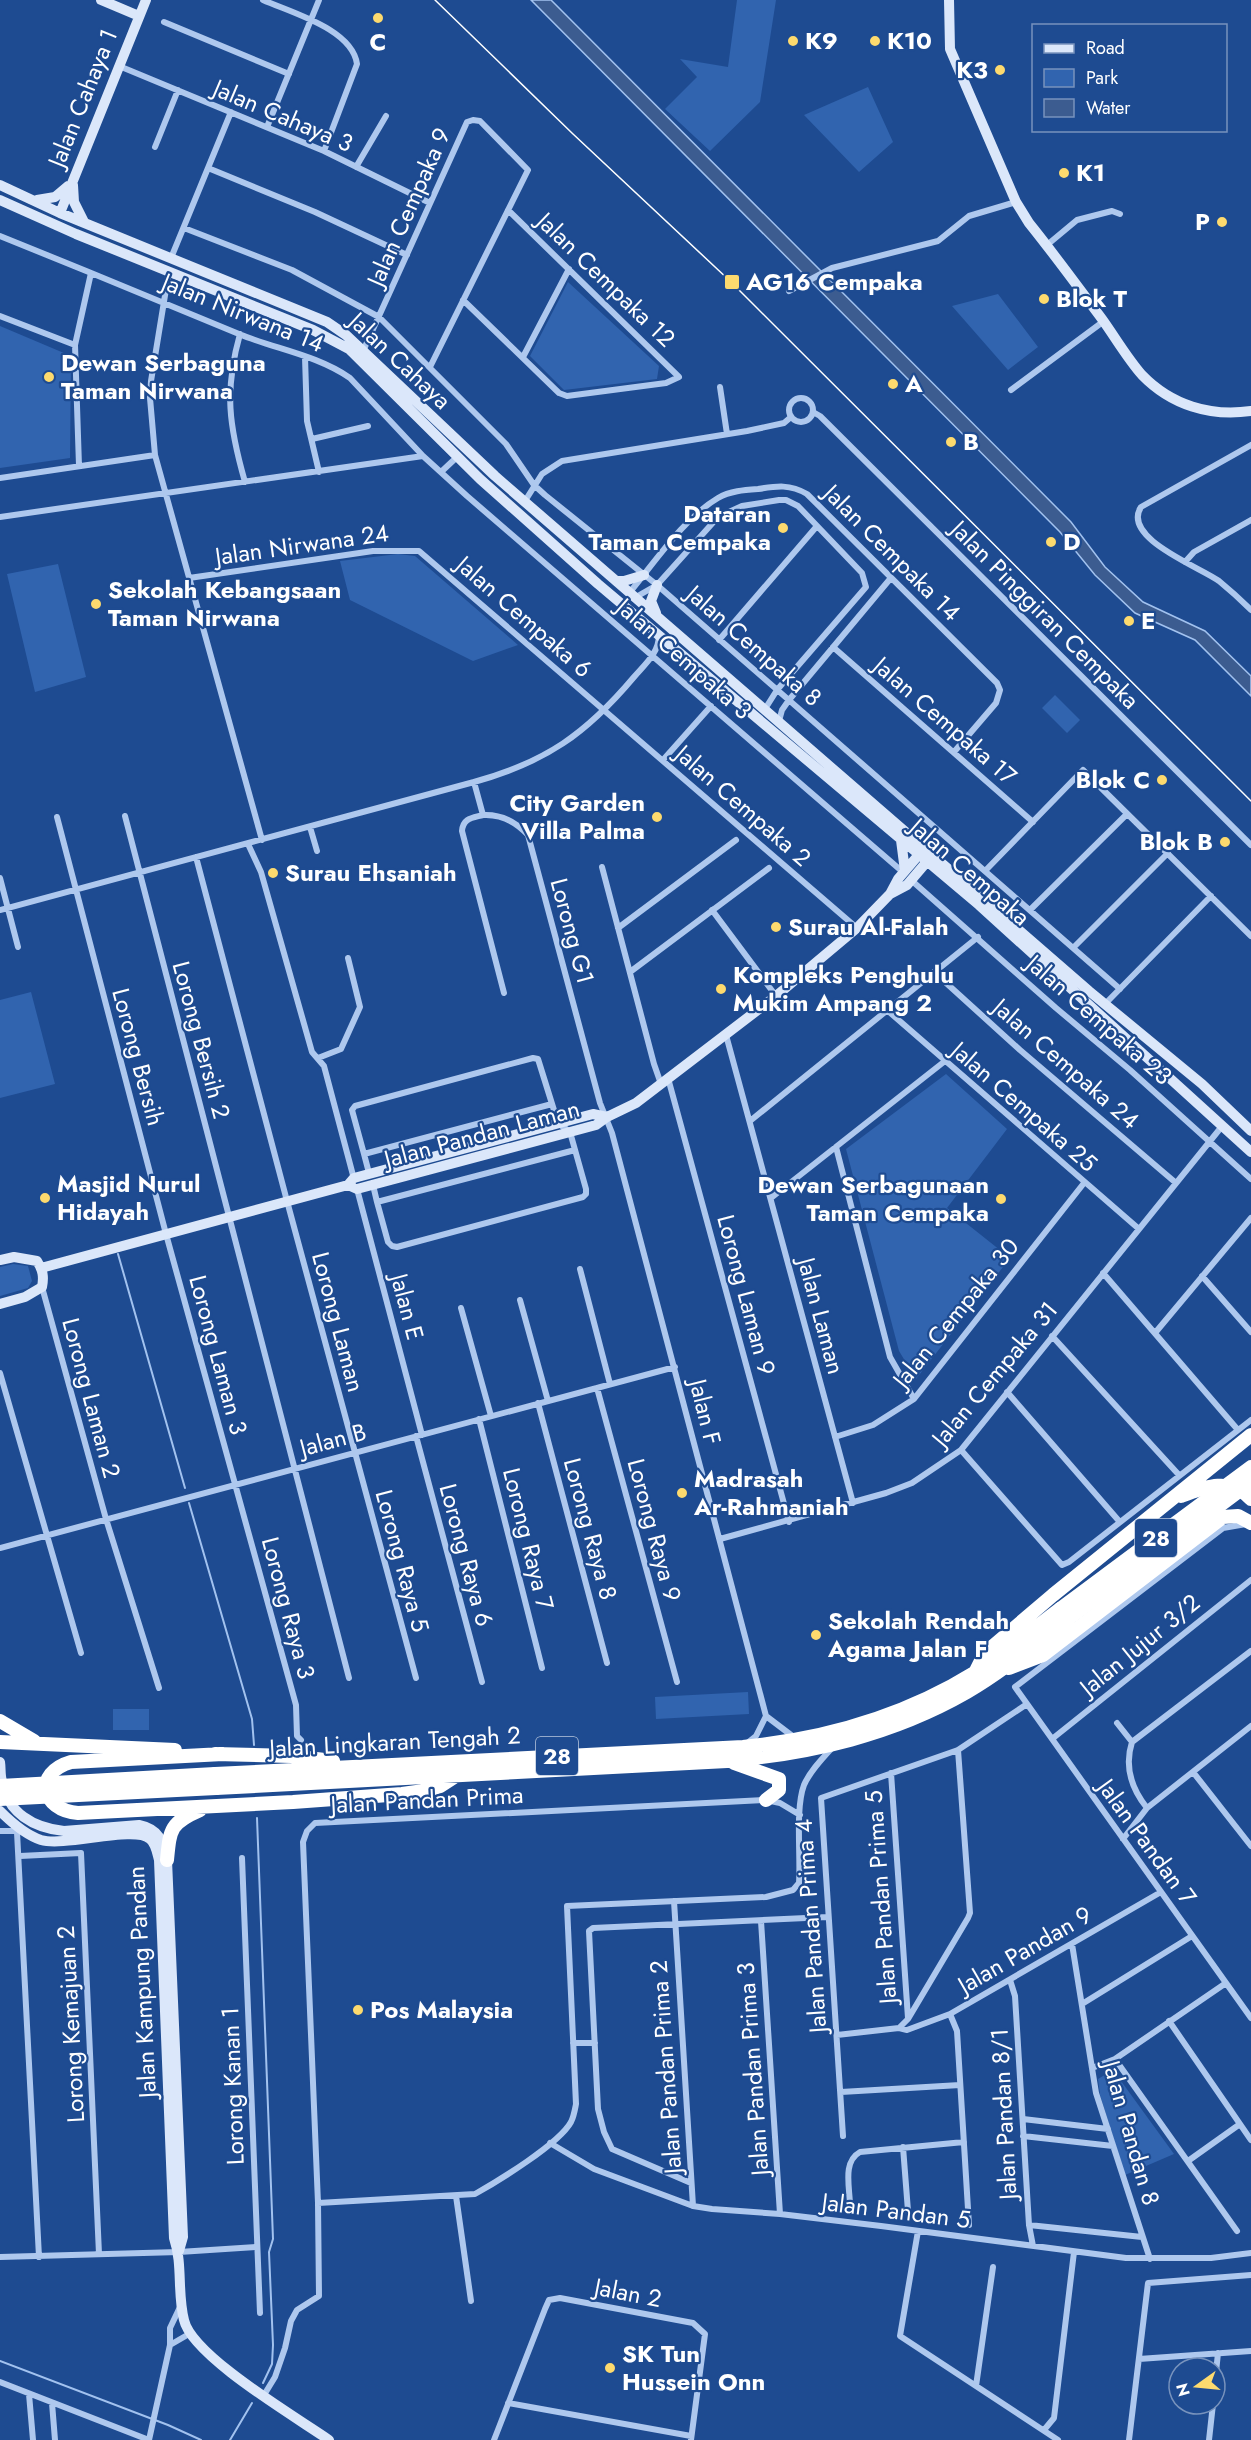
<svg xmlns="http://www.w3.org/2000/svg" width="1251" height="2440" viewBox="0 0 1251 2440" font-family="Jost,sans-serif">
  <style>
    .green { fill: #3164af }
    .water { fill: #3c5c90; stroke: #a2c2ef; stroke-width: 1.5 }
    .lines { fill: none; stroke-linecap: round; stroke-linejoin: round }
    .stream { stroke: #a2c2ef; stroke-width: 2 }
    .street { stroke: #aec8ee; stroke-width: 6 }
    .secondary { stroke: #dbe7fa; stroke-width: 10 }
    .highway { stroke: #fff; stroke-width: 14 }
    .tram { stroke: #fff; stroke-width: 1.5 }
    .highway-bridge { stroke: #fff; stroke-width: 14 }
    .poi-dot { fill: #fdda6e; stroke: #1e4b91; stroke-width: 2 }
    .labels { text-anchor: middle; stroke-width: 4.5; stroke-linejoin: round; paint-order: stroke }
    .shield { fill: #1e4b91; stroke: #bcc9de; stroke-width: 1.5 }
    .shield-label { font-size: 22px; font-weight: bold; fill: #fff }
    .poi-label { font-size: 24px; font-weight: bold; fill: #fff; stroke: #1e4b91; text-anchor: start }
    .street-label { font-size: 24px; fill: #fff; stroke: #1e4b91 }
  </style>
  <rect width="100%" height="100%" fill="#1e4b91"/>
  <path class="green" d="M 737,0 L 776,0 L 760,102 L 710,151 L 665,109 L 697,77 L 680,59 L 728,67 Z
    M 868,87 L 893,142 L 859,172 L 804,115 Z
    M 568,282 L 659,366 L 657,379 L 564,390 L 530,356 Z
    M 998,294 L 1038,347 L 1008,370 L 952,306 Z
    M 0,326 L 71,356 L 70,458 L 0,468 Z
    M 398,554 L 415,556 L 518,645 L 473,661 L 350,600 L 340,561 Z
    M 58,564 L 86,677 L 35,692 L 7,574 Z
    M 1055,695 L 1080,720 L 1067,733 L 1042,708 Z
    M 31,992 L 55,1084 L 0,1098 L 0,1000 Z
    M 946,1074 L 1007,1129 L 947,1208 L 1010,1258 L 916,1379 L 899,1351 L 846,1149 Z
    M 13,1264 L 28,1266 L 32,1281 L 28,1288 L 0,1296 L 0,1267 Z
    M 748,1692 L 749,1714 L 656,1719 L 655,1697 Z
    M 113,1709 L 149,1709 L 149,1730 L 113,1730 Z
    M 1113,2070 L 1174,2154 L 1125,2175 L 1100,2095 L 1098,2079 Z"/>
  <path class="water" d="M 531,0 L 551,0 L 1071,522 L 1105,567 L 1143,602 L 1205,631 L 1251,676 L 1251,696 L 1195,640 L 1135,613 L 1095,575 L 1060,532 Z"/>
  <g class="lines">
    <path class="stream" d="M 118,1254 L 185,1488
      M 189,1503 L 252,1719 L 254,1745
      M 257,1818 L 273,2239 L 269,2252 L 273,2345 L 272,2364 L 263,2383
      M 0,2361 L 168,2425 L 201,2440
      M 230,2440 L 252,2403"/>
    <path class="street" d="M 263,0 C 292,13 352,29 357,64 L 324,151
      M 164,22 L 289,74
      M 119,66 L 324,151 L 430,203
      M 267,127 L 319,0
      M 155,147 L 178,90
      M 356,167 L 386,116
      M 208,168 L 315,212 L 407,255
      M 184,228 L 292,270 L 379,317 L 506,444 L 534,485 L 545,495 L 657,585 L 1120,989
      M 0,236 C 80,268 159,301 239,334 C 275,349 317,355 350,378 L 423,456 L 467,496 L 904,873
      M 1047,245 L 1077,220 L 1112,211 L 1120,214
      M 171,258 L 231,112
      M 169,271 L 151,381 L 150,398 L 155,455 L 262,840
      M 789,291 L 832,268 L 938,241 L 969,216 L 1016,202
      M 463,300 L 559,393 L 567,396 L 666,383 L 679,377 L 508,210
      M 0,316 L 75,345
      M 240,334 C 224,391 229,426 245,482
      M 364,349 L 467,122 L 473,120 L 480,121 L 528,170 L 430,367
      M 305,357 L 307,421 L 319,472
      M 523,357 L 569,269
      M 720,387 L 727,434
      M 1011,390 L 1104,321
      M789 410a12 12 0 1 1 24 0a12 12 0 1 1-24 0Z
      M 813,412 L 820,416 L 1251,845
      M 312,439 L 368,426
      M 1251,445 L 1141,507 C 1121,538 1200,567 1219,581 C 1230,590 1241,600 1251,610
      M 79,466 L 75,345 L 91,273
      M 441,472 L 457,457
      M 0,478 L 155,455
      M 525,501 L 542,474 L 562,461 L 747,431 L 784,423 L 791,417
      M 0,517 L 423,456
      M 1185,562 L 1194,552 L 1251,520
      M 189,578 L 373,551 L 419,551 L 857,928
      M 630,592 C 655,562 684,518 718,498 C 730,491 744,490 758,489 C 777,486 790,484 807,494 L 997,683 L 1000,690 L 996,703 L 954,752
      M 636,597 L 657,585 L 718,517 L 742,506 L 779,500 L 786,500 L 798,506 L 862,573 L 866,587 L 777,690 L 765,709
      M 719,640 L 817,526
      M 833,647 L 1033,822
      M 779,721 L 782,710 L 789,700 L 890,579
      M 663,760 L 711,706
      M 474,782 L 483,815 C 501,814 516,822 528,835 L 600,1103 L 612,1133 L 766,1716 L 795,1738
      M 483,815 C 472,818 463,818 462,831 L 504,993
      M 125,816 L 349,1678
      M 57,817 L 166,1234 L 296,1705 L 297,1736 L 301,1740
      M 310,827 L 317,851
      M 248,844 L 261,872 L 312,1052 L 324,1066 L 354,1179
      M 196,857 L 287,1201 L 416,1678
      M 602,867 L 654,1064 L 661,1084
      M 985,871 L 1083,770 L 1251,936
      M 0,878 L 18,947
      M 911,880 L 1056,1008 L 1130,1070 L 1251,1179
      M 0,910 L 474,782 C 546,762 586,734 634,677 C 645,664 659,653 659,635
      M 712,910 L 776,996
      M 1030,910 L 1127,814
      M 618,928 L 736,840
      M 1073,948 L 1168,853
      M 630,972 L 769,868
      M 934,972 L 1020,1050 L 1176,1183
      M 1105,1004 L 1211,896
      M 887,1010 L 1139,1229
      M 726,1035 L 853,1503
      M 318,1058 L 341,1049 L 360,1007 L 348,958
      M 668,1078 L 789,1522
      M 750,1121 L 978,937
      M 836,1147 L 890,1357 L 914,1399
      M 364,1154 L 352,1110 L 355,1106 L 533,1058 L 538,1059 L 558,1123 L 570,1132 L 586,1189 L 586,1194 L 583,1197 L 397,1247 L 392,1246 L 388,1242 L 377,1202
      M 369,1173 L 364,1154 L 552,1104
      M 373,1185 L 377,1202 L 575,1150
      M 357,1189 L 422,1435
      M 771,1198 L 945,1061
      M 580,1269 L 610,1384
      M 1103,1273 L 1238,1430
      M 1202,1276 L 1251,1332
      M 42,1287 L 106,1519 L 159,1688
      M 520,1300 L 548,1401
      M 461,1308 L 491,1416
      M 1155,1333 L 1251,1218
      M 1052,1336 L 1179,1475
      M 0,1373 L 81,1653
      M 597,1388 L 677,1682
      M 1007,1392 L 1119,1521
      M 538,1403 L 607,1663
      M 479,1419 L 542,1668
      M 416,1436 L 482,1682
      M 835,1437 L 873,1425 L 914,1399 L 1084,1183
      M 961,1450 L 1062,1565 L 1069,1562 L 1251,1420
      M 1246,1524 L 1223,1528 L 1015,1687 L 1251,2018
      M 720,1539 L 886,1493 L 912,1483 L 961,1450 L 1223,1125
      M 0,1548 L 675,1367
      M 1117,1723 L 1132,1742
      M 1052,1739 L 1251,1580
      M 746,1744 L 756,1736 L 766,1716
      M 1193,1772 L 1251,1846
      M 891,1773 L 908,2018
      M 1147,1808 C 1131,1788 1124,1767 1132,1742 L 1251,1651
      M 0,1831 L 21,1831
      M 17,1832 L 39,2257
      M 1123,1839 L 1147,1808 L 1251,1726
      M 20,1856 L 81,1853 L 99,2254
      M 242,1858 L 260,2313
      M 674,1901 L 693,2206
      M 761,1921 L 780,2214
      M 1072,1944 L 1096,2093 L 1150,2259
      M 1010,1980 L 1015,1996 L 1029,2225 L 1033,2246
      M 1082,2004 L 1192,1936
      M 950,2014 L 957,2031 L 969,2225
      M 1169,2021 L 1251,2140
      M 899,2028 L 907,2030 L 950,2014 L 1161,1892
      M 837,2035 L 899,2028 L 908,2019 L 968,1918 L 970,1913 L 958,1750
      M 573,2043 L 595,2043
      M 1115,2059 L 1237,2231
      M 1092,2068 L 1115,2059 L 1226,1983
      M 841,2092 L 960,2085
      M 1023,2119 L 1108,2129
      M 843,2136 L 821,1798 L 958,1750 L 1027,1704
      M 1023,2136 L 1113,2146
      M 550,2143 L 594,2169 L 693,2206 L 712,2209 L 780,2214 L 881,2226 L 1126,2258 L 1211,2258 L 1251,2253
      M 903,2147 L 908,2211
      M 1188,2161 L 1240,2124
      M 691,2183 L 612,2149 L 604,2132 L 598,2109 L 589,1931 L 593,1928 L 828,1917
      M 456,2196 L 471,2301
      M 318,2203 L 475,2194 C 498,2181 559,2144 571,2122 C 574,2116 575,2109 576,2104 L 567,1906 L 766,1897 L 793,1890 L 799,1883 C 801,1856 795,1809 804,1785 C 810,1771 822,1759 832,1748
      M 850,2206 C 850,2188 842,2162 860,2152 L 964,2142
      M 1029,2225 L 1142,2237
      M 918,2231 L 900,2336 L 1058,2440
      M 0,2257 L 179,2252 L 257,2247
      M 170,2345 L 189,2334
      M 1139,2359 L 1251,2351
      M 0,2382 L 149,2440
      M 1215,2382 L 1218,2353
      M 976,2386 L 993,2267
      M 29,2394 L 33,2440
      M 264,2395 L 275,2377 L 285,2348 L 291,2321 L 297,2310 L 319,2296 L 318,2203 L 303,1842 L 307,1831 L 315,1823 L 766,1800 L 780,1803 L 800,1815
      M 52,2403 L 55,2440
      M 508,2403 L 691,2436
      M 1044,2430 L 1054,2418 L 1074,2252
      M 149,2440 L 170,2345 L 170,2328 L 180,2307
      M 494,2440 L 545,2309 L 549,2300 L 560,2298 L 693,2323 L 705,2334 L 691,2440
      M 1129,2440 L 1148,2283 L 1251,2275
      M 1209,2440 L 1213,2404"/>
    <path class="secondary" d="M 101,0 L 139,16
      M 949,0 L 950,49 L 1016,202 L 1029,223 C 1054,254 1078,287 1102,319 C 1115,337 1127,358 1142,375 C 1171,405 1210,417 1251,411
      M 0,185 L 60,213 L 327,322 L 346,335 L 495,476 L 1089,991 L 1202,1084 L 1251,1131
      M 73,185 L 74,202 L 84,222
      M 0,200 L 76,234 L 313,330 L 349,349 L 480,479 L 598,584 L 979,905 L 1251,1152
      M 37,200 L 55,197 L 68,186
      M 60,213 L 146,0
      M 616,581 L 624,581 L 644,575
      M 656,613 L 651,601 L 657,585
      M 901,840 L 905,871
      M 890,894 L 898,879 L 922,851
      M 348,1185 L 357,1189 L 596,1125 L 607,1117 L 636,1103 L 776,996 L 857,928 L 890,894 L 907,885 L 930,858
      M 0,1260 L 14,1257 L 37,1261 C 43,1270 44,1277 42,1287 L 25,1297 L 0,1304
      M 41,1268 L 348,1185 L 354,1178 L 593,1114 L 607,1117
      M 0,1762 C 1,1768 0,1775 2,1781 C 7,1813 34,1828 64,1831 L 139,1825 C 159,1829 164,1842 167,1860 L 183,2237 L 179,2251
      M 0,1811 C 11,1822 26,1835 41,1840 C 66,1847 135,1825 150,1839 C 156,1844 157,1853 159,1860 L 174,2238 C 183,2264 177,2293 184,2320 C 192,2356 296,2417 329,2440"/>
    <path class="highway" d="M 1181,1496 C 1205,1487 1231,1477 1251,1499
      M 1009,1668 L 1043,1655 L 1223,1517 L 1238,1516 L 1251,1523
      M 976,1671 L 985,1653 L 1053,1595 L 1251,1435
      M 0,1721 L 34,1741
      M 0,1742 L 175,1750
      M 215,1754 L 291,1756 L 333,1761
      M 223,1754 L 71,1762 C 33,1773 41,1810 78,1813 L 293,1802 L 402,1794 L 424,1791 L 440,1786 L 457,1775
      M 734,1763 L 779,1779 L 779,1790 L 766,1800
      M 215,1774 L 743,1747 C 826,1739 905,1716 976,1672 C 1005,1653 1032,1630 1060,1609
      M 216,1788 L 727,1761 C 812,1753 892,1735 967,1692 C 1003,1671 1035,1644 1068,1619
      M 167,1860 C 170,1829 170,1823 200,1810"/>
    <path class="tram" d="M 435,0 L 573,134 L 730,281 L 1251,801"/>
    <path class="highway-bridge" d="M 1060,1609 L 1251,1467
      M 1068,1619 L 1251,1482
      M 0,1786 L 215,1774
      M 0,1799 L 216,1788"/>
  </g>
  <g class="poi-dot">
    <circle cx="378" cy="18" r="6"/>
    <circle cx="793" cy="41" r="6"/>
    <circle cx="875" cy="41" r="6"/>
    <circle cx="1000" cy="70" r="6"/>
    <circle cx="1064" cy="173" r="6"/>
    <circle cx="1222" cy="222" r="6"/>
    <rect x="724" y="274" width="16" height="16" rx="3"/>
    <circle cx="1044" cy="299" r="6"/>
    <circle cx="49" cy="377" r="6"/>
    <circle cx="893" cy="384" r="6"/>
    <circle cx="951" cy="442" r="6"/>
    <circle cx="783" cy="528" r="6"/>
    <circle cx="1051" cy="542" r="6"/>
    <circle cx="96" cy="604" r="6"/>
    <circle cx="1129" cy="621" r="6"/>
    <circle cx="1162" cy="780" r="6"/>
    <circle cx="657" cy="817" r="6"/>
    <circle cx="1225" cy="842" r="6"/>
    <circle cx="273" cy="873" r="6"/>
    <circle cx="776" cy="927" r="6"/>
    <circle cx="721" cy="989" r="6"/>
    <circle cx="45" cy="1198" r="6"/>
    <circle cx="1001" cy="1199" r="6"/>
    <circle cx="682" cy="1493" r="6"/>
    <circle cx="816" cy="1635" r="6"/>
    <circle cx="358" cy="2010" r="6"/>
    <circle cx="610" cy="2368" r="6"/>
  </g>
  <g class="labels">
    <g class="shield">
      <rect x="1135" y="1519" width="42" height="38" rx="4.5"/>
      <rect x="536" y="1737" width="42" height="38" rx="4.5"/>
    </g>
    <g class="shield-label">
      <text x="1156" y="1546">28</text>
      <text x="557" y="1764">28</text>
    </g>
    <g class="poi-label">
      <text x="805" y="49">K9</text>
      <text x="887" y="49">K10</text>
      <text x="378" y="50" text-anchor="middle">C</text>
      <text x="988" y="78" text-anchor="end">K3</text>
      <text x="1076" y="181">K1</text>
      <text x="1210" y="230" text-anchor="end">P</text>
      <text x="746" y="290">AG16 Cempaka</text>
      <text x="1056" y="307">Blok T</text>
      <text x="61" y="371">Dewan Serbaguna<tspan x="61" dy="28">Taman Nirwana</tspan></text>
      <text x="905" y="392">A</text>
      <text x="963" y="450">B</text>
      <text x="771" y="522" text-anchor="end">Dataran<tspan x="771" dy="28">Taman Cempaka</tspan></text>
      <text x="1063" y="550">D</text>
      <text x="108" y="598">Sekolah Kebangsaan<tspan x="108" dy="28">Taman Nirwana</tspan></text>
      <text x="1141" y="629">E</text>
      <text x="1150" y="788" text-anchor="end">Blok C</text>
      <text x="645" y="811" text-anchor="end">City Garden<tspan x="645" dy="28">Villa Palma</tspan></text>
      <text x="1213" y="850" text-anchor="end">Blok B</text>
      <text x="285" y="881">Surau Ehsaniah</text>
      <text x="788" y="935">Surau Al-Falah</text>
      <text x="733" y="983">Kompleks Penghulu<tspan x="733" dy="28">Mukim Ampang 2</tspan></text>
      <text x="57" y="1192">Masjid Nurul<tspan x="57" dy="28">Hidayah</tspan></text>
      <text x="989" y="1193" text-anchor="end">Dewan Serbagunaan<tspan x="989" dy="28">Taman Cempaka</tspan></text>
      <text x="694" y="1487">Madrasah<tspan x="694" dy="28">Ar-Rahmaniah</tspan></text>
      <text x="828" y="1629">Sekolah Rendah<tspan x="828" dy="28">Agama Jalan F</tspan></text>
      <text x="370" y="2018">Pos Malaysia</text>
      <text x="622" y="2362">SK Tun<tspan x="622" dy="28">Hussein Onn</tspan></text>
    </g>
    <g class="street-label">
      <text transform="translate(83 98) rotate(-68)" y="8">Jalan Cahaya 1</text>
      <text transform="translate(283 116) rotate(23)" y="8">Jalan Cahaya 3</text>
      <text transform="translate(409 207) rotate(-66)" y="8">Jalan Cempaka 9</text>
      <text transform="translate(606 280) rotate(44)" y="8">Jalan Cempaka 12</text>
      <text transform="translate(243 313) rotate(22)" y="8">Jalan Nirwana 14</text>
      <text transform="translate(400 361) rotate(43)" y="8">Jalan Cahaya</text>
      <text transform="translate(302 545) rotate(-8)" y="8">Jalan Nirwana 24</text>
      <text transform="translate(892 553) rotate(45)" y="8">Jalan Cempaka 14</text>
      <text transform="translate(1045 615) rotate(45)" y="8">Jalan Pinggiran Cempaka</text>
      <text transform="translate(524 617) rotate(41)" y="8">Jalan Cempaka 6</text>
      <text transform="translate(754 646) rotate(41)" y="8">Jalan Cempaka 8</text>
      <text transform="translate(684 659) rotate(41)" y="8">Jalan Cempaka 3</text>
      <text transform="translate(945 721) rotate(41)" y="8">Jalan Cempaka 17</text>
      <text transform="translate(743 806) rotate(41)" y="8">Jalan Cempaka 2</text>
      <text transform="translate(970 872) rotate(41)" y="8">Jalan Cempaka</text>
      <text transform="translate(572 931) rotate(75)" y="8">Lorong G1</text>
      <text transform="translate(1099 1020) rotate(41)" y="8">Jalan Cempaka 23</text>
      <text transform="translate(201 1040) rotate(75)" y="8">Lorong Bersih 2</text>
      <text transform="translate(138 1057) rotate(75)" y="8">Lorong Bersih</text>
      <text transform="translate(1066 1064) rotate(41)" y="8">Jalan Cempaka 24</text>
      <text transform="translate(1024 1107) rotate(41)" y="8">Jalan Cempaka 25</text>
      <text transform="translate(482 1134) rotate(-15)" y="8">Jalan Pandan Laman</text>
      <text transform="translate(746 1295) rotate(75)" y="8">Lorong Laman 9</text>
      <text transform="translate(407 1307) rotate(75)" y="8">Jalan E</text>
      <text transform="translate(956 1313) rotate(-51)" y="8">Jalan Cempaka 30</text>
      <text transform="translate(821 1316) rotate(75)" y="8">Jalan Laman</text>
      <text transform="translate(338 1322) rotate(75)" y="8">Lorong Laman</text>
      <text transform="translate(218 1355) rotate(75)" y="8">Lorong Laman 3</text>
      <text transform="translate(995 1374) rotate(-50)" y="8">Jalan Cempaka 31</text>
      <text transform="translate(91 1398) rotate(75)" y="8">Lorong Laman 2</text>
      <text transform="translate(705 1412) rotate(76)" y="8">Jalan F</text>
      <text transform="translate(333 1440) rotate(-15)" y="8">Jalan B</text>
      <text transform="translate(590 1529) rotate(75)" y="8">Lorong Raya 8</text>
      <text transform="translate(654 1530) rotate(75)" y="8">Lorong Raya 9</text>
      <text transform="translate(528 1539) rotate(76)" y="8">Lorong Raya 7</text>
      <text transform="translate(466 1555) rotate(75)" y="8">Lorong Raya 6</text>
      <text transform="translate(402 1561) rotate(75)" y="8">Lorong Raya 5</text>
      <text transform="translate(288 1608) rotate(75)" y="8">Lorong Raya 3</text>
      <text transform="translate(1140 1645) rotate(-39)" y="8">Jalan Jujur 3/2</text>
      <text transform="translate(395 1742) rotate(-3)" y="8">Jalan Lingkaran Tengah 2</text>
      <text transform="translate(427 1800) rotate(-3)" y="8">Jalan Pandan Prima</text>
      <text transform="translate(1147 1842) rotate(54)" y="8">Jalan Pandan 7</text>
      <text transform="translate(881 1897) rotate(-94)" y="8">Jalan Pandan Prima 5</text>
      <text transform="translate(811 1926) rotate(-94)" y="8">Jalan Pandan Prima 4</text>
      <text transform="translate(1025 1950) rotate(-30)" y="8">Jalan Pandan 9</text>
      <text transform="translate(142 1982) rotate(-93)" y="8">Jalan Kampung Pandan</text>
      <text transform="translate(71 2024) rotate(-93)" y="8">Lorong Kemajuan 2</text>
      <text transform="translate(666 2067) rotate(-94)" y="8">Jalan Pandan Prima 2</text>
      <text transform="translate(753 2069) rotate(-94)" y="8">Jalan Pandan Prima 3</text>
      <text transform="translate(233 2086) rotate(-92)" y="8">Lorong Kanan 1</text>
      <text transform="translate(1004 2114) rotate(-93)" y="8">Jalan Pandan 8/1</text>
      <text transform="translate(1131 2133) rotate(74)" y="8">Jalan Pandan 8</text>
      <text transform="translate(896 2211) rotate(7)" y="8">Jalan Pandan 5</text>
      <text transform="translate(628 2293) rotate(11)" y="8">Jalan 2</text>
    </g>
  </g>
  <rect x="1032" y="24" width="195" height="108" fill="#1e4b91" stroke="#7893bd" stroke-width="1.5"/>
  <rect x="1044" y="44" width="30" height="9" fill="#dbe7fa" stroke="#7893bd" stroke-width="1.5"/>
  <text x="1086" y="54" font-size="18" fill="#ffffff">Road</text>
  <rect x="1044" y="69" width="30" height="18" fill="#3164af" stroke="#7893bd" stroke-width="1.5"/>
  <text x="1086" y="84" font-size="18" fill="#ffffff">Park</text>
  <rect x="1044" y="99" width="30" height="18" fill="#3c5c90" stroke="#7893bd" stroke-width="1.5"/>
  <text x="1086" y="114" font-size="18" fill="#ffffff">Water</text>
  <g transform="translate(1197 2386) rotate(255)"><circle r="28" fill="#1e4b91" stroke="#7893bd" stroke-width="1.5"/>
  <path d="M0-4.5L10 22L0 15L-10 22Z" fill="#fdda6e"/>
  <text y="-9" font-size="16" font-weight="bold" text-anchor="middle" fill="#ffffff">N</text>
  </g>
</svg>
